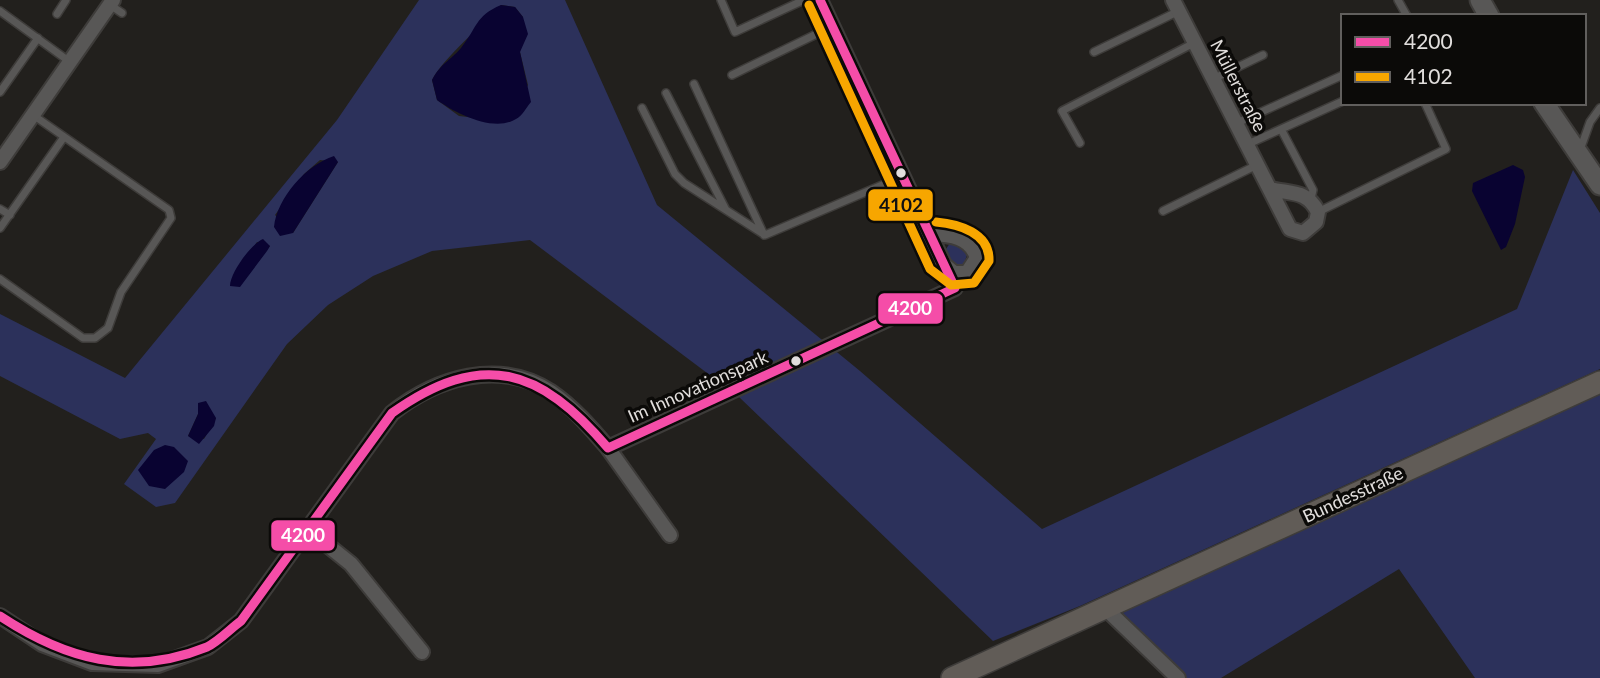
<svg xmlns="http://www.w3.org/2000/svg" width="1600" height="678" viewBox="0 0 1600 678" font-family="Lato,sans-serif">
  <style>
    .green { fill: #2c315b; fill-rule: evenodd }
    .water { fill: #090331 }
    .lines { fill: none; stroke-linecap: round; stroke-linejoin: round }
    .lane-casing { stroke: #3e3c3a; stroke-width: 10 }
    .street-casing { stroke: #3e3c3a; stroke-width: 18 }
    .secondary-casing { stroke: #3e3c3a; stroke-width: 23 }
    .primary-casing { stroke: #3e3c3a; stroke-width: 24 }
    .lane { stroke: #585756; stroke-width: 7 }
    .street { stroke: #585756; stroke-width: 14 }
    .secondary { stroke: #585756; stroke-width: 19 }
    .primary { stroke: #615c57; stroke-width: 21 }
    .bus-1-casing { stroke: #0b0a08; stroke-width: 14 }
    .bus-2-casing { stroke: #0b0a08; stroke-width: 14 }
    .bus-1 { stroke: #f54da8; stroke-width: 9 }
    .bus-2 { stroke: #f7a600; stroke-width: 9 }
    .bus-dot { fill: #e1dedc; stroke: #0b0a08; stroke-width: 2.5 }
    .labels { text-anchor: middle; stroke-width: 7; stroke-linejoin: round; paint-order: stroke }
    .street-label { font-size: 18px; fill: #e1dedc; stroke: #0b0a08 }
    .line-badge { stroke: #0b0a08; stroke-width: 2.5 }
    .badge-label { font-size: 19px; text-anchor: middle; font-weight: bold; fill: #fff }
    .pale-badge-label { font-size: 19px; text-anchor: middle; font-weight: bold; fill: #111 }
  </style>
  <rect width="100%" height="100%" fill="#22201d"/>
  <path class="green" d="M 419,0 L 565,0 L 657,205 L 860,371 L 1042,529 L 1517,309 L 1573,170 L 1600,213 L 1600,369 L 1080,606 L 993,641 L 739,397 L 530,240 L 432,251 L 373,276 L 328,305 L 287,344 L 175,503 L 156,507 L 124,484 L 156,439 L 148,433 L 120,439 L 0,376 L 0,314 L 125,378 L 337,120 ZM 501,5 L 515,7 L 523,17 L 520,52 L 528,85 L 510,122 L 459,116 L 437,100 L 432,80 C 444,57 482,26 501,5 ZM 320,160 L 338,162 L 293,233 L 275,215 L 304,174 ZM 257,242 L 270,246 L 249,274 L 249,254 ZM 198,414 L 216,418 L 204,439 L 188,436 Z
    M 950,243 L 968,252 L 964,264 L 959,266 L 948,259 L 946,249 Z
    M 1600,382 L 1600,678 L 1475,678 L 1399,569 L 1221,678 L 1180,678 L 1105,608 Z"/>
  <path class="water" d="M 501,5 L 515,7 L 523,17 L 528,34 L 520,52 L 531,102 C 526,108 522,116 516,119 C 494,133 455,113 437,100 L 432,80 C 441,63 450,61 461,48 C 477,28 475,16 501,5 Z
    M 334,156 L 338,162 L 293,233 L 280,236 L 274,227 C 277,198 306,165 334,156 Z
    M 1513,165 L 1523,170 L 1525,177 L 1515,224 L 1506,247 L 1501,250 L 1472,191 L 1473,183 Z
    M 263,239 L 270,246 L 267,251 L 240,287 L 230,286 C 230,273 251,244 263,239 Z
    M 206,401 L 216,418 L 214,426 L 199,444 L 188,436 L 198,414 L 198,403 Z
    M 165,445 L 174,447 L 188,461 L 184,472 L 165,489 L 149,486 L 138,470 L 154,450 Z"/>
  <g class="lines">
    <defs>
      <path id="lane" d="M 721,0 L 735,32 L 804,0
        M 1398,0 L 1407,16
        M 110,5 L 122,13
        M 0,11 L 70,62
        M 57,14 L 66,0
        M 1094,52 L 1179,11
        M 732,75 L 831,27
        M 1213,79 L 1263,55
        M 694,84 L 764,235
        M 0,92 L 38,38
        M 666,93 L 726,210
        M 642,108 L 675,174 L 684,183 L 765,235 L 901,177
        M 1235,124 L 1343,75
        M 1281,129 L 1313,190 L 1311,199
        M 1080,143 L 1062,111 L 1194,43
        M 1246,145 L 1343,101
        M 1580,150 L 1590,122 L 1600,108
        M 0,209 L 10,215
        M 1163,211 L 1257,165
        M 1318,212 L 1446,149 L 1425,103
        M 0,228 L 64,137
        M 0,279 L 83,338 L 95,338 L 108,328 L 121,292 L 171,218 L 169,210 L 33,115"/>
      <path id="street" d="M 1173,0 L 1290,229 L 1303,233 L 1316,222 L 1318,212 C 1307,190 1292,194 1270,189
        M 0,162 L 113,0
        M 928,234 C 948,235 970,235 977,258 L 967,273 L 954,273 L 942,263
        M 608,448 L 670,535
        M 310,531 L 351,564 L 422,652
        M 1105,608 L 1178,678
        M 0,616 L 42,644 L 92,663 L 158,665 L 208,647 L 241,621 L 392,413 C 436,378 499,358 551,392 C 573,407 591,428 608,448 L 955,288 L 820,0"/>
      <path id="secondary" d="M 1480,0 L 1489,16
        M 1544,103 L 1600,185"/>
      <path id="primary" d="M 952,678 L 1600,382"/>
    </defs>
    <use href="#lane" class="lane-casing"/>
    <use href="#street" class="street-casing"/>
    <use href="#secondary" class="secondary-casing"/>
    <use href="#primary" class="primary-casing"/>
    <use href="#lane" class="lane"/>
    <use href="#street" class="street"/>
    <use href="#secondary" class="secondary"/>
    <use href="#primary" class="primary"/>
    <defs>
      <path id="bus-1" d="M 0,616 C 65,659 131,678 207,647 C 219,641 230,629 241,621 L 392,413 C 482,349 540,368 608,448 L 955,288 L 820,0"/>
      <path id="bus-2" d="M 809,5 L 930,269 L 951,285 L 974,283 L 989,261 C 990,233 959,224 936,222"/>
    </defs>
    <use href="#bus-1" class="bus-1-casing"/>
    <use href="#bus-2" class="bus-2-casing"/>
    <use href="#bus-1" class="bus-1"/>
    <use href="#bus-2" class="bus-2"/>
  </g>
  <g class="bus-dot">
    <circle cx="901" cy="173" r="6"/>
    <circle cx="796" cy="361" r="6"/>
  </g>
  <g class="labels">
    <g class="street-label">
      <text transform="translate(1238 86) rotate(63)" y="6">Müllerstraße</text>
      <text transform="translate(698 387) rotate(-24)" y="6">Im Innovationspark</text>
      <text transform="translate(1353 495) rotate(-25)" y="6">Bundesstraße</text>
    </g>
  </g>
  <g class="line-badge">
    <rect x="867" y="188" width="67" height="34" rx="7" fill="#f7a600"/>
    <rect x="877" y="292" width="67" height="33" rx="7" fill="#f54da8"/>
    <rect x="270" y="519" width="66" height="33" rx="7" fill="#f54da8"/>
  </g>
  <g class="badge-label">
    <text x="910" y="315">4200</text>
    <text x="303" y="542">4200</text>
  </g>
  <g class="pale-badge-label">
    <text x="901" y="212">4102</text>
  </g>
  <rect x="1341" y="14" width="245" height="91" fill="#0b0a08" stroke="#615f5d" stroke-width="2"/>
  <rect x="1355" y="37" width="35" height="10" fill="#f54da8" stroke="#615f5d" stroke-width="2"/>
  <text x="1404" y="49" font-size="21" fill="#e1dedc">4200</text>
  <rect x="1355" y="72" width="35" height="10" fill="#f7a600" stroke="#615f5d" stroke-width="2"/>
  <text x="1404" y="84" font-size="21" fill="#e1dedc">4102</text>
</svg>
